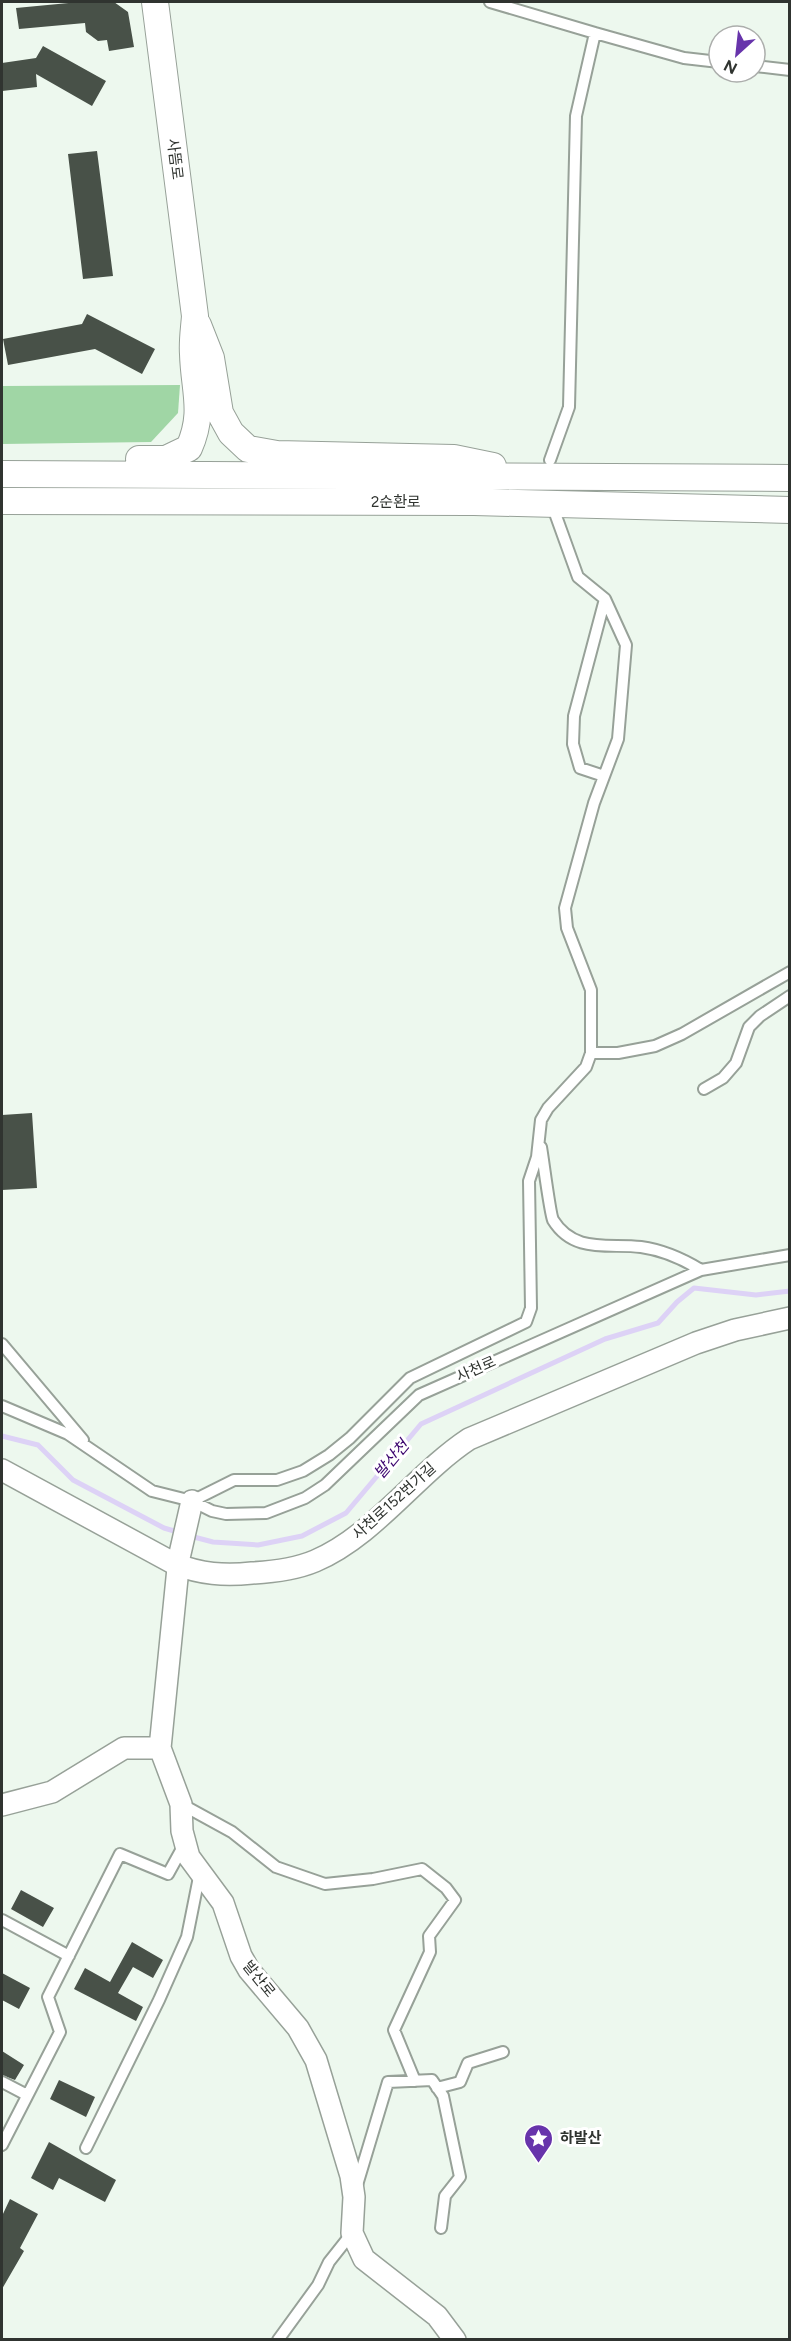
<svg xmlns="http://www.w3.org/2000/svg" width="791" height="2341" viewBox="0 0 791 2341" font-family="Figtree,'Noto Sans KR',sans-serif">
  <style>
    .green { fill: #a0d6a5 }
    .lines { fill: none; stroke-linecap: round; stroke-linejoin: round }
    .stream { stroke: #ddd2f6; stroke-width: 5 }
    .building { fill: #485148 }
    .service-casing { stroke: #97a198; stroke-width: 14 }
    .minor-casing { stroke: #97a198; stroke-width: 24 }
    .tertiary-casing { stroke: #97a198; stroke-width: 28 }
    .service { stroke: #fff; stroke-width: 10 }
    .minor { stroke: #fff; stroke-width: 21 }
    .tertiary { stroke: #fff; stroke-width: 26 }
    .labels { text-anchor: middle; stroke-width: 6; stroke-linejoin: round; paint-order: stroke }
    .street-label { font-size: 15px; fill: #303430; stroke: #fff }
    .poi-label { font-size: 15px; font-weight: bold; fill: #303430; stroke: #fff; text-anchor: start }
    .water-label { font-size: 16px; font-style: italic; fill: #3b046e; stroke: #fff }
  </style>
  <rect width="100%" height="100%" fill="#edf8ee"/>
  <path class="green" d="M 180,385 L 178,413 L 151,442 L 2,444 L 2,386 Z"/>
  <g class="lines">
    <path class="stream" d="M 2,1436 L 38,1445 L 73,1480 L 164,1528 L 181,1533
      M 190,1536 L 213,1542 L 258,1545 L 302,1536 L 346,1513 L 421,1424 L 605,1339 L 658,1323 L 677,1302 L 694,1288 L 756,1295 L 790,1291"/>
  </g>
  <path class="building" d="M 79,2 L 114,2 L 128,12 L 134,47 L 109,51 L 107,40 L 98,41 L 86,32 L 85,23 L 19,29 L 16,8 Z
    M 43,46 L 106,81 L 92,106 L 36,74 L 37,87 L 2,91 L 2,63 L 36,58 Z
    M 97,151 L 113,276 L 83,279 L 68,154 Z
    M 87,314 L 155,349 L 142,374 L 95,349 L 8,365 L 3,339 L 82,324 Z
    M 32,1113 L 37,1188 L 2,1190 L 2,1115 Z
    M 21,1890 L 54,1908 L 43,1927 L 11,1909 Z
    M 132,1942 L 163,1960 L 153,1978 L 133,1967 L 118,1993 L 143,2007 L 136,2021 L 74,1989 L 85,1968 L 110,1982 Z
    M 2,1973 L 30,1988 L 19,2009 L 2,2000 Z
    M 2,2051 L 24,2065 L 15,2080 L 2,2075 Z
    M 59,2080 L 95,2097 L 86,2117 L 50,2099 Z
    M 49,2142 L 116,2180 L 105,2202 L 59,2178 L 53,2190 L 31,2178 Z
    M 10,2199 L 38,2214 L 20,2248 L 24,2251 L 2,2289 L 2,2216 Z"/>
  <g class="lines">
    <defs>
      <path id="service" d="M 490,2 L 595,33 L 576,116 L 569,407 L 550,460
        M 595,33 L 684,58 L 719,62
        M 755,66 L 790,70
        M 604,776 L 580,768 L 573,744 L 574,716 L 605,599
        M 591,1053 L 618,1053 L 655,1046 L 682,1034 L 790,972
        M 704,1089 L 723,1078 L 736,1063 L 749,1027 L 760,1016 L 790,996
        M 541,1147 C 543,1158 550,1214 553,1220 C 574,1254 609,1243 641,1247 C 663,1250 683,1259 701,1270
        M 2,1344 L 83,1440
        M 2,1406 L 68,1434 L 152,1491 L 192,1501 L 212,1511 L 226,1514 L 266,1513 L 305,1498 L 325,1485 L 419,1395 L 701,1270 L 790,1255
        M 192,1501 L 234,1480 L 277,1480 L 303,1471 L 329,1455 L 350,1438 L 410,1378 L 526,1322 L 531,1308 L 529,1181 L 537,1157 L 541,1120 L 548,1108 L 586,1067 L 591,1053 L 591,990 L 567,928 L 565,908 L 594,803 L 618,739 L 626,645 L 605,599 L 578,577 L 556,516
        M 181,1804 L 232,1832 L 276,1867 L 325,1884 L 373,1879 L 422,1869 L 446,1888 L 455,1900 L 429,1936 L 430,1952 L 394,2030 L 415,2081
        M 2,1920 L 69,1956
        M 2,2082 L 27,2095
        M 437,2088 L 460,2082 L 468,2063 L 503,2052
        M 2,2145 L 60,2032 L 48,1997 L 120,1854 L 168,1874 L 184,1845
        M 86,2148 L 159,2000 L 187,1937 L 200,1872
        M 357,2185 L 388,2082 L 432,2080 L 443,2096 L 460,2177 L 445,2196 L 441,2228
        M 278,2340 L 318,2285 L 329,2262 L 352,2233"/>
      <path id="minor" d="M 2,1470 L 175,1564 C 201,1574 224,1576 252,1573 C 272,1572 296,1569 315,1561 C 374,1536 416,1474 469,1439 L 696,1343 L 735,1330 L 790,1318
        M 192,1501 L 179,1558 L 160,1748 L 181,1804 L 182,1831 L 189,1857 L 223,1903 L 241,1956 L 249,1970 L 298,2028 L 316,2060 L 351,2176 L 354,2197 L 352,2233 L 364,2259 L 437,2316 L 455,2340
        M 2,1805 L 52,1792 L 124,1748 L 160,1748"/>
      <path id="tertiary" d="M 198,325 L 211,358 L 220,413 L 231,433 L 248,449 L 277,454 L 454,458 L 493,466
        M 139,459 L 166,459 L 189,448 C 205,412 194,391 193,354 C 192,342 194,329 195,316 L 155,2
        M 2,474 L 790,478
        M 2,501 L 474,502 L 790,510"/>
    </defs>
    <use href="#service" class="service-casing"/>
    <use href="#minor" class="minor-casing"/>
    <use href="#tertiary" class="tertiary-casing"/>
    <use href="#service" class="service"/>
    <use href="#minor" class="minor"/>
    <use href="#tertiary" class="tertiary"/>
  </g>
  <defs>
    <symbol id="sight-pin" viewBox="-11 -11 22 30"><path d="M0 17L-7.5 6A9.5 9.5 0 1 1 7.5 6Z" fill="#6734ab" stroke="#fff"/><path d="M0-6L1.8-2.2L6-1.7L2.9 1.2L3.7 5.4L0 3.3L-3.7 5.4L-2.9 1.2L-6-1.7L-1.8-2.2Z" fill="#fff"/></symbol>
  </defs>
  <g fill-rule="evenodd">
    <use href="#sight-pin" x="522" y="2122" width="33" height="45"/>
  </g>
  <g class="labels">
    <g class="street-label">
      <text transform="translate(175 159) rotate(83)" y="5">사뜸로</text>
      <text x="396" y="507">2순환로</text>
      <text transform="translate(476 1369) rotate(-24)" y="5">사천로</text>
      <text transform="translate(394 1501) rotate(-42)" y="5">사천로152번가길</text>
      <text transform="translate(259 1979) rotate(51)" y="5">발산로</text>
    </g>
    <g class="poi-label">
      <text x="560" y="2143">하발산</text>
    </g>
    <g class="water-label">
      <text transform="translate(391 1459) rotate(-50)" y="6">발산천</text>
    </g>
  </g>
  <rect width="791" height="2341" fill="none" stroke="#303430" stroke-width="6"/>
  <g transform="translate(737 54) rotate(207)"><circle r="28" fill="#ffffff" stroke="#acaeac" stroke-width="1.5"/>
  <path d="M0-4.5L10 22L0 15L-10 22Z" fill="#6734ab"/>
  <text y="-9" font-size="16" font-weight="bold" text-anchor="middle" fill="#303430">N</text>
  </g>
</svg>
